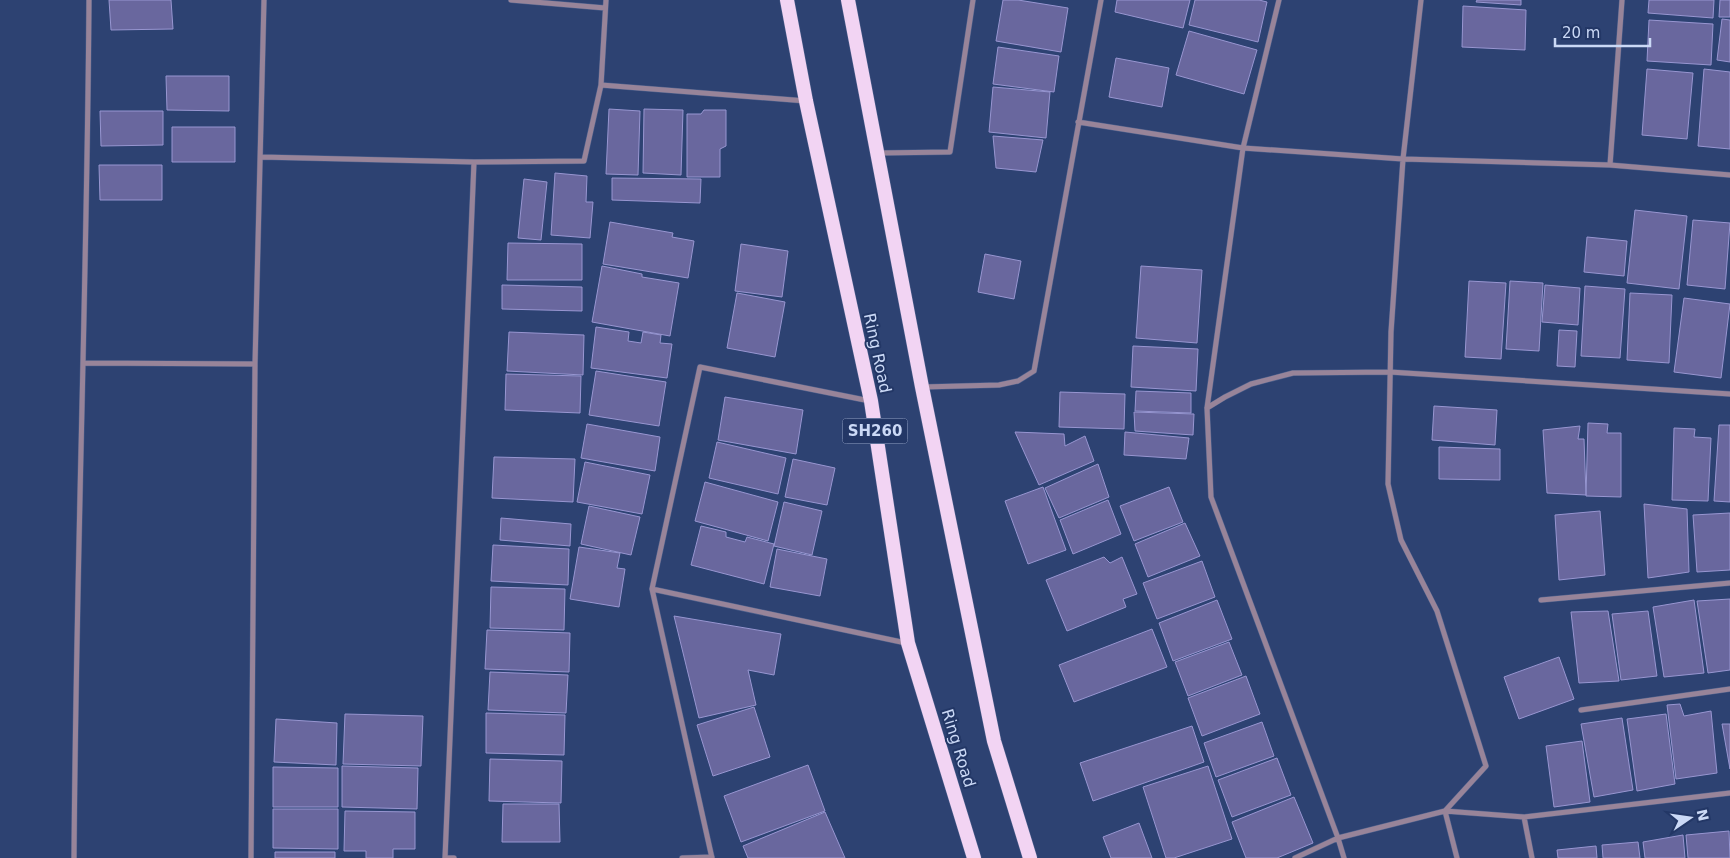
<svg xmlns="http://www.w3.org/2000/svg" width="1730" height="858" viewBox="0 0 1730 858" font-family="'DejaVu Sans',sans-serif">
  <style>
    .building { fill: #69679e; stroke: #9896d1 }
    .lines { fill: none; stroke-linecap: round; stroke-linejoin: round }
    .minor-casing { stroke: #4d608c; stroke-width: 6 }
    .trunk-casing { stroke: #4d608c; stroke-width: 15 }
    .minor { stroke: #988499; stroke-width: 5 }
    .trunk { stroke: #f2d4f3; stroke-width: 14 }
    .labels { text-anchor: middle; stroke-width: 4; stroke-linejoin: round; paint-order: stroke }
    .shield { fill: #233766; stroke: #99a8cb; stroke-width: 1 }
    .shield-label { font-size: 15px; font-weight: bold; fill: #cbd9f6 }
    .street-label { font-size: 16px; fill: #cbd9f6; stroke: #233766 }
  </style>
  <rect width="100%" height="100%" fill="#2d4272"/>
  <path class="building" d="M 109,0 L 171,0 L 173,29 L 111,30 Z
    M 1003,0 L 1018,0 L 1068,8 L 1061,52 L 996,41 Z
    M 1117,0 L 1190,0 L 1183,28 L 1115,12 Z
    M 1195,0 L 1259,0 L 1267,2 L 1258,42 L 1189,25 Z
    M 1477,0 L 1521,0 L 1521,5 L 1476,2 Z
    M 1649,0 L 1714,0 L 1713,18 L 1648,13 Z
    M 1720,0 L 1730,0 L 1730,17 L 1719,17 Z
    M 1463,6 L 1526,10 L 1525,50 L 1462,47 Z
    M 1722,19 L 1730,20 L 1730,62 L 1717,60 Z
    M 1649,20 L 1713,24 L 1711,65 L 1647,61 Z
    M 1189,31 L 1257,50 L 1244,94 L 1176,75 Z
    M 998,47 L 1059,56 L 1054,92 L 993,84 Z
    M 1116,58 L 1169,68 L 1162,107 L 1109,97 Z
    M 1647,69 L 1693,73 L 1687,139 L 1642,135 Z
    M 1704,69 L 1730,72 L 1730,149 L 1698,146 Z
    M 166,76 L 229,76 L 229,111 L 167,110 Z
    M 993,87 L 1050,92 L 1046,138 L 989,132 Z
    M 609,109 L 640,111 L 638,175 L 606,174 Z
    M 644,109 L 683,110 L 681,175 L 643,173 Z
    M 704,110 L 726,110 L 726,146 L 720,149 L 720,177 L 687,177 L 687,114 L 701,114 Z
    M 100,111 L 163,111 L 163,145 L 101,146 Z
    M 172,127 L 235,127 L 235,162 L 172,162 Z
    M 993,136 L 1043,140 L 1036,172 L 996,168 Z
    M 99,165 L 162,165 L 162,200 L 100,200 Z
    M 555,173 L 587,176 L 586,202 L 593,202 L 590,238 L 551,235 Z
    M 612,178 L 701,179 L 700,203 L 612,200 Z
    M 524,179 L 547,182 L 541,240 L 518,238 Z
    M 1635,210 L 1687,216 L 1679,289 L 1627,283 Z
    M 1693,220 L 1730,223 L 1725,289 L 1687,285 Z
    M 610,222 L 673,233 L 672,237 L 694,241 L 688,278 L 603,264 Z
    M 1587,237 L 1627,241 L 1624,276 L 1584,272 Z
    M 508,243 L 582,244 L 582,280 L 507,280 Z
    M 741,244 L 788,251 L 782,297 L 735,291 Z
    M 985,254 L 1021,261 L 1014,299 L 978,292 Z
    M 602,266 L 642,274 L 642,277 L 679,283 L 670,336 L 592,322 Z
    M 1141,266 L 1202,270 L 1197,343 L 1136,338 Z
    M 1469,281 L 1506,283 L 1501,359 L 1465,357 Z
    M 1510,281 L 1543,283 L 1539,351 L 1506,349 Z
    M 502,285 L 582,287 L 582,311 L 502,309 Z
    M 1545,285 L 1580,288 L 1578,325 L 1542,322 Z
    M 1585,286 L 1625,289 L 1620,358 L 1581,356 Z
    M 737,293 L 785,302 L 775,357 L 727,348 Z
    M 1630,293 L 1672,295 L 1669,363 L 1627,360 Z
    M 1684,298 L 1730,304 L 1721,378 L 1674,372 Z
    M 596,327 L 629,332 L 628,341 L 641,343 L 643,332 L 661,335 L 660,343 L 672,344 L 667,378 L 591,368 Z
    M 1559,330 L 1577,331 L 1575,367 L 1557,366 Z
    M 509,332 L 584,335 L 583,375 L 507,371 Z
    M 1133,346 L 1198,349 L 1196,391 L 1131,387 Z
    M 596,371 L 666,382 L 659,426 L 589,415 Z
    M 506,374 L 581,376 L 580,413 L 505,410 Z
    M 1136,391 L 1191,393 L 1191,413 L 1135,411 Z
    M 1060,392 L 1125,394 L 1124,429 L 1059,427 Z
    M 725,397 L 803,410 L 796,454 L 718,440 Z
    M 1434,406 L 1497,410 L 1495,445 L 1432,440 Z
    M 1134,412 L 1194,414 L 1193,435 L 1135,431 Z
    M 1588,423 L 1608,424 L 1607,433 L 1621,433 L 1621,497 L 1586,496 Z
    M 587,424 L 660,437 L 655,471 L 581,458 Z
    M 1719,425 L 1730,425 L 1730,502 L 1714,501 Z
    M 1580,426 L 1578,439 L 1584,439 L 1586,495 L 1547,493 L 1543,430 Z
    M 1674,428 L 1695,429 L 1694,437 L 1711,438 L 1708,501 L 1672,500 Z
    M 1015,432 L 1064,434 L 1065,446 L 1085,436 L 1094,461 L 1039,485 Z
    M 1125,432 L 1189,438 L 1186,459 L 1124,455 Z
    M 717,442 L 786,458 L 778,494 L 709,478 Z
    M 1439,447 L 1500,449 L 1500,480 L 1439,479 Z
    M 494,457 L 575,459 L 573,502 L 492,498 Z
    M 793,459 L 835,468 L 827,505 L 785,497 Z
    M 585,462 L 650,475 L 642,514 L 577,502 Z
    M 1098,464 L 1109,497 L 1059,518 L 1045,488 Z
    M 705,482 L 778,502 L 768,541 L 695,521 Z
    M 1043,487 L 1066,550 L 1028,564 L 1005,501 Z
    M 1169,487 L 1183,522 L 1134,541 L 1120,506 Z
    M 1108,500 L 1121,534 L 1073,554 L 1060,520 Z
    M 784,502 L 822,511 L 812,555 L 774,546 Z
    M 1644,504 L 1687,509 L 1689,572 L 1648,578 Z
    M 589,506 L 640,517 L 631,555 L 581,544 Z
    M 1600,511 L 1605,575 L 1559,580 L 1555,515 Z
    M 1730,513 L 1730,570 L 1697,572 L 1693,515 Z
    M 501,518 L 571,524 L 570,546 L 500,540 Z
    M 1185,523 L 1200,556 L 1148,577 L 1135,544 Z
    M 701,526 L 726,532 L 726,537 L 745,542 L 747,537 L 774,544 L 764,584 L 691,565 Z
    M 493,545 L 569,549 L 568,585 L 491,581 Z
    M 579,547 L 620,553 L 617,568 L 625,569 L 619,607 L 570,599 Z
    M 777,549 L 827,559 L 820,596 L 770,587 Z
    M 1104,557 L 1110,563 L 1122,557 L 1137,594 L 1123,599 L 1126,607 L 1067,631 L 1046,580 Z
    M 1202,561 L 1215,597 L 1157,619 L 1143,583 Z
    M 491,587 L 565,589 L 564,630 L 490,628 Z
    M 1730,599 L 1730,670 L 1708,673 L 1697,601 Z
    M 1217,600 L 1232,639 L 1173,661 L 1159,623 Z
    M 1694,600 L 1704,673 L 1664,677 L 1653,607 Z
    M 1608,611 L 1619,681 L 1579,683 L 1571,612 Z
    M 1648,611 L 1657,676 L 1621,680 L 1612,614 Z
    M 674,616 L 781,634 L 774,675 L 748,670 L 756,705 L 699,718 Z
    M 1152,629 L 1167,667 L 1074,702 L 1059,665 Z
    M 487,630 L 570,633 L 569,672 L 485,669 Z
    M 1229,642 L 1242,675 L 1188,696 L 1175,662 Z
    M 1559,657 L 1574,699 L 1519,719 L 1504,677 Z
    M 490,672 L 568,675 L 566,713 L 488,710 Z
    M 1246,676 L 1260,714 L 1202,736 L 1188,698 Z
    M 1680,704 L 1684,716 L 1711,711 L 1717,773 L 1676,779 L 1667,705 Z
    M 754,707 L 770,757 L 713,776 L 697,725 Z
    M 486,713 L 565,715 L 564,755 L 486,753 Z
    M 345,714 L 423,716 L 421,766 L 343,764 Z
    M 1666,714 L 1675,784 L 1637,791 L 1627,719 Z
    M 1622,718 L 1633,790 L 1594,797 L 1581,724 Z
    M 276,719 L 337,723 L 336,765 L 274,762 Z
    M 1262,722 L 1274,756 L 1216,777 L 1204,743 Z
    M 1722,724 L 1730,724 L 1730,769 Z
    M 1192,726 L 1204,762 L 1093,801 L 1080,763 Z
    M 1582,741 L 1590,802 L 1554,807 L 1546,746 Z
    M 1277,758 L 1291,795 L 1232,817 L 1218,780 Z
    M 490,759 L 562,761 L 561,803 L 489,801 Z
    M 808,765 L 825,811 L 741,842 L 724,796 Z
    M 342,766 L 418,768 L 417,809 L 342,807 Z
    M 1208,766 L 1232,839 L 1174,858 L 1166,858 L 1143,787 Z
    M 273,767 L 338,768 L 338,807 L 273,807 Z
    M 1294,797 L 1313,843 L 1277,858 L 1246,858 L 1232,822 Z
    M 503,804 L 559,804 L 560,842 L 502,842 Z
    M 273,809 L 338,809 L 338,849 L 273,848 Z
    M 345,811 L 415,812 L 415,849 L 393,849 L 393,858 L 366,858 L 366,851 L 344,851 Z
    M 825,812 L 845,858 L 748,858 L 743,846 Z
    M 1139,823 L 1152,858 L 1111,858 L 1103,837 Z
    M 1729,831 L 1730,858 L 1688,858 L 1686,835 Z
    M 1683,835 L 1685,858 L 1645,858 L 1643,842 Z
    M 1638,842 L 1640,858 L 1603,858 L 1602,845 Z
    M 1596,846 L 1597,858 L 1558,858 L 1557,850 Z
    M 275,852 L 335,852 L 335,858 L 275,858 Z"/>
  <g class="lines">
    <defs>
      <path id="minor" d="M 511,0 L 605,8
        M 1421,0 L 1403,159 L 1391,332 L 1388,484 L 1401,540 L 1437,611 L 1486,766 L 1445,811 L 1457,858
        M 601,85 L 606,0
        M 1078,122 L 1243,148 L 1279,0
        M 879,153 L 950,152 L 973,0
        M 261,157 L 474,162 L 584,161 L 601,85 L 806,101
        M 1610,165 L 1622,0
        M 84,363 L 255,364
        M 923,387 L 999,385 L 1018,381 L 1034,371 L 1101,0
        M 1207,408 L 1225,397 L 1251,384 L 1293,373 L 1390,372 L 1730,394
        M 652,589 L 906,643
        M 1541,600 L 1730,583
        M 1581,710 L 1730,689
        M 1524,817 L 1445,811 L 1338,838 L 1211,497 L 1207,408 L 1243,148 L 1403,159 L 1610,165 L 1730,175
        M 74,858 C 76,572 87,286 89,0
        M 251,858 L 255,364 L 264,0
        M 454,858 L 445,858 L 474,162
        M 682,858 L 712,857
        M 712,858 L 652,589 L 700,367 L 870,401
        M 1295,858 L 1338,838 L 1344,858
        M 1532,858 L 1524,817 L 1730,793"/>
      <path id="trunk" d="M 787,0 L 806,101 L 871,401 L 908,643 L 974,858
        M 848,0 L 922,387 L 994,741 L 1030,858"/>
    </defs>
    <use href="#minor" class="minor-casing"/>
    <use href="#trunk" class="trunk-casing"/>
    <use href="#minor" class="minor"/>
    <use href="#trunk" class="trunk"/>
  </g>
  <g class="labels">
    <rect class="shield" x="842.5" y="418.5" width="65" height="25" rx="4"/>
    <g class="shield-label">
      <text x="875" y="436">SH260</text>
    </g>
    <g class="street-label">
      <text transform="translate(878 353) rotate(78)" y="6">Ring Road</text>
      <text transform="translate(959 748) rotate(73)" y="6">Ring Road</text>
    </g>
  </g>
  <g transform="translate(1690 818) rotate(77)" stroke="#233766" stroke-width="4" paint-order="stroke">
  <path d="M0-4L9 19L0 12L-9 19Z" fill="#cbd9f6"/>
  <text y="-8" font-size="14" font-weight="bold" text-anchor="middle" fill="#cbd9f6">N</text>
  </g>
  <path d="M1555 38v8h95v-8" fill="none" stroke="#cbd9f6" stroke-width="2.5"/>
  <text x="1562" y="38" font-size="15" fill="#cbd9f6" stroke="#233766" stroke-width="4" paint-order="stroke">20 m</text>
</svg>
